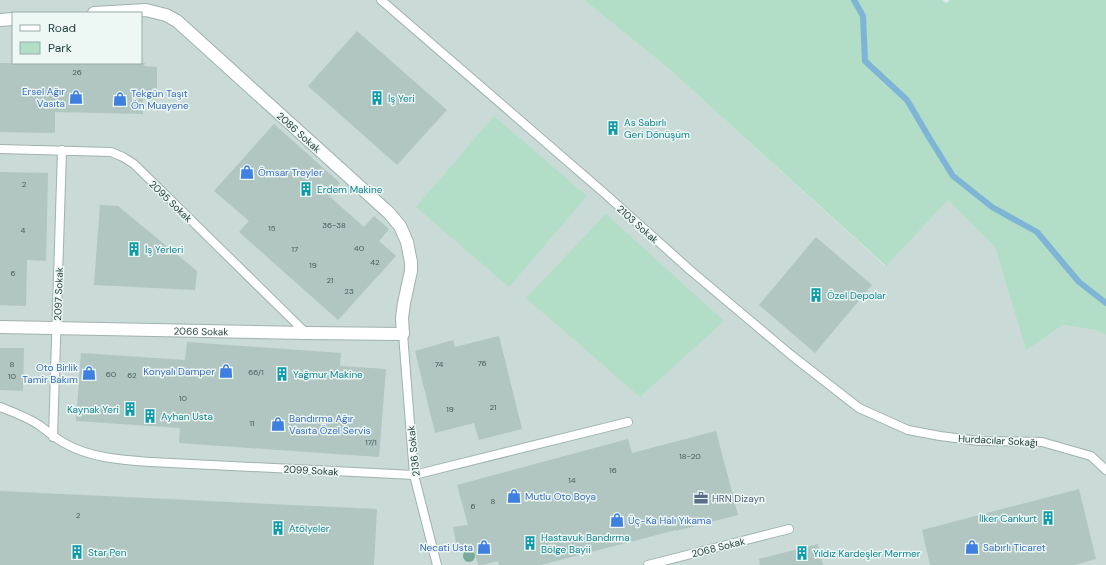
<svg xmlns="http://www.w3.org/2000/svg" width="1106" height="565" viewBox="0 0 1106 565" font-family="'DM Sans',sans-serif">
  <style>
    .built { fill: #cadad6; fill-rule: evenodd }
    .green { fill: #b2dec8 }
    .lines { fill: none; stroke-linecap: round; stroke-linejoin: round }
    .stream { stroke: #7eb4d6; stroke-width: 6 }
    .building { fill: #b1c5c1 }
    .service-casing { stroke: #9fb2af; stroke-width: 10 }
    .minor-casing { stroke: #9fb2af; stroke-width: 14 }
    .service { stroke: #fff; stroke-width: 8 }
    .minor { stroke: #fff; stroke-width: 12 }
    .tree { fill: #77aa97 }
    .labels { text-anchor: middle; stroke-width: 3; stroke-linejoin: round; paint-order: stroke }
    .number-label { font-size: 8px; fill: #425d5b }
    .shop-label { font-size: 10px; fill: #366cbe; stroke: #edf7f4; text-anchor: start }
    .culture-label { font-size: 10px; fill: #0d838f; stroke: #edf7f4; text-anchor: start }
    .street-label { font-size: 10px; fill: #1d3a39; stroke: #edf7f4 }
    .service-label { font-size: 10px; fill: #4e5e75; stroke: #edf7f4; text-anchor: start }
  </style>
  <rect width="100%" height="100%" fill="#dceae7"/>
  <path class="built" d="M 0,0 L 584,0 L 668,68 L 885,266 L 947,199 L 995,247 L 1026,349 L 1063,325 L 1096,330 L 1106,335 L 1106,565 L 0,565 ZM 13,13 L 141,13 L 141,63 L 13,63 Z"/>
  <path class="green" d="M 584,0 L 942,0 L 946,3 L 950,0 L 1106,0 L 1106,335 L 1096,330 L 1063,325 L 1026,350 L 995,247 L 948,200 L 886,266 L 668,68 Z
    M 494,116 L 587,196 L 509,287 L 416,207 Z
    M 606,214 L 724,321 L 640,397 L 526,298 Z"/>
  <g class="lines">
    <path class="stream" d="M 854,0 L 863,16 L 865,61 L 907,100 L 930,139 L 953,176 L 992,207 L 1037,232 L 1079,282 L 1106,303"/>
  </g>
  <path class="building" d="M 357,31 L 447,110 L 397,165 L 308,86 Z
    M 0,63 L 145,63 L 144,66 L 157,67 L 157,99 L 143,99 L 143,114 L 55,112 L 55,133 L 0,132 Z
    M 274,124 L 340,183 L 329,196 L 364,227 L 374,216 L 389,229 L 379,241 L 396,256 L 338,320 L 239,232 L 249,221 L 214,191 Z
    M 0,172 L 48,173 L 46,261 L 27,260 L 26,306 L 0,305 Z
    M 100,205 L 118,206 L 197,271 L 195,290 L 94,285 Z
    M 816,237 L 872,285 L 815,353 L 759,305 Z
    M 499,336 L 522,429 L 479,440 L 474,423 L 435,433 L 415,351 L 453,340 L 455,347 Z
    M 187,342 L 341,353 L 340,366 L 386,369 L 379,457 L 179,443 L 180,428 L 76,421 L 81,353 L 185,360 Z
    M 0,348 L 24,348 L 23,391 L 0,390 Z
    M 716,431 L 738,515 L 676,531 L 676,530 L 541,565 L 499,565 L 498,561 L 482,565 L 478,565 L 472,543 L 457,547 L 453,527 L 468,525 L 457,485 L 628,439 L 632,453 Z
    M 1079,489 L 1096,559 L 1075,565 L 930,565 L 922,530 Z
    M 0,491 L 377,509 L 374,565 L 0,565 Z
    M 818,544 L 823,565 L 760,565 L 759,559 Z"/>
  <g class="lines">
    <defs>
      <path id="service" d="M 381,0 L 603,192 L 690,270 L 791,355 L 859,408 L 908,430 L 940,436 L 979,441 L 1042,442 L 1091,456 L 1106,470
        M 0,149 L 111,152 L 123,157 L 134,164 L 306,333
        M 403,334 L 414,475 L 437,565
        M 0,407 C 13,412 27,417 39,425 C 47,431 55,438 64,443 C 90,458 122,460 151,462 L 414,475 L 628,422
        M 53,437 L 62,150
        M 648,565 L 789,529"/>
      <g id="minor">
        <path d="M 0,20 L 13,19"/>
        <path id="s1" d="M 0,327 L 306,333 L 403,334 L 402,318 L 404,303 L 411,271 L 411,262 L 407,242 L 400,226 L 389,213 L 177,21 L 166,15 L 146,10 L 94,13"/>
      </g>
    </defs>
    <use href="#service" class="service-casing"/>
    <use href="#minor" class="minor-casing"/>
    <use href="#service" class="service"/>
    <use href="#minor" class="minor"/>
  </g>
  <circle class="tree" cx="469" cy="556" r="6"/>
  <defs>
    <symbol id="shop-bare" viewBox="-9 -9 18 18"><path d="M-5-2.5h2.3a2.7 3.5 0 0 1 5.4 0H5L5.5 6h-11ZM-1.5-2.5h3a1.5 2.3 0 0 0-3 0Z" fill="#3f7fe0" stroke="#edf7f4" stroke-width="2.5" paint-order="stroke"/></symbol>
    <symbol id="building-bare" viewBox="-9 -9 18 18"><path d="M-4-6H4V6H1V3H-1V6H-4ZM-2.5-4.3h1.7v1.8h-1.7ZM.8-4.3h1.7v1.8H.8ZM-2.5-1h1.7V.8h-1.7ZM.8-1h1.7V.8H.8Z" fill="#0f9aa8" stroke="#edf7f4" stroke-width="2.5" paint-order="stroke"/></symbol>
    <symbol id="office-bare" viewBox="-9 -9 18 18"><path d="M-6-3h4V-5.5h4V-3h4V5H-6ZM-1-4.5V-3h2v-1.5ZM-6 0V1H6V0Z" fill="#5c6f8a" stroke="#edf7f4" stroke-width="2.5" paint-order="stroke"/></symbol>
  </defs>
  <g fill-rule="evenodd">
    <use href="#shop-bare" x="66" y="87" width="20" height="20"/>
    <use href="#building-bare" x="367" y="88" width="20" height="20"/>
    <use href="#shop-bare" x="110" y="89" width="20" height="20"/>
    <use href="#building-bare" x="603" y="118" width="20" height="20"/>
    <use href="#shop-bare" x="237" y="162" width="20" height="20"/>
    <use href="#building-bare" x="296" y="179" width="20" height="20"/>
    <use href="#building-bare" x="124" y="239" width="20" height="20"/>
    <use href="#building-bare" x="806" y="285" width="20" height="20"/>
    <use href="#shop-bare" x="216" y="361" width="20" height="20"/>
    <use href="#shop-bare" x="79" y="363" width="20" height="20"/>
    <use href="#building-bare" x="272" y="364" width="20" height="20"/>
    <use href="#building-bare" x="120" y="399" width="20" height="20"/>
    <use href="#building-bare" x="140" y="406" width="20" height="20"/>
    <use href="#shop-bare" x="268" y="414" width="20" height="20"/>
    <use href="#shop-bare" x="504" y="486" width="20" height="20"/>
    <use href="#office-bare" x="691" y="488" width="20" height="20"/>
    <use href="#building-bare" x="1038" y="508" width="20" height="20"/>
    <use href="#shop-bare" x="607" y="510" width="20" height="20"/>
    <use href="#building-bare" x="268" y="518" width="20" height="20"/>
    <use href="#building-bare" x="520" y="533" width="20" height="20"/>
    <use href="#shop-bare" x="474" y="537" width="20" height="20"/>
    <use href="#shop-bare" x="962" y="537" width="20" height="20"/>
    <use href="#building-bare" x="67" y="542" width="20" height="20"/>
    <use href="#building-bare" x="792" y="543" width="20" height="20"/>
  </g>
  <g class="labels">
    <g class="number-label">
      <text x="77" y="75">26</text>
      <text x="24" y="187">2</text>
      <text x="334" y="228">36-38</text>
      <text x="272" y="231">15</text>
      <text x="23" y="233">4</text>
      <text x="359" y="251">40</text>
      <text x="295" y="252">17</text>
      <text x="375" y="265">42</text>
      <text x="313" y="268">19</text>
      <text x="13" y="276">6</text>
      <text x="330" y="283">21</text>
      <text x="349" y="294">23</text>
      <text x="482" y="366">76</text>
      <text x="12" y="367">8</text>
      <text x="439" y="367">74</text>
      <text x="256" y="375">66/1</text>
      <text x="111" y="377">60</text>
      <text x="132" y="378">62</text>
      <text x="12" y="379">10</text>
      <text x="183" y="401">10</text>
      <text x="493" y="410">21</text>
      <text x="450" y="412">19</text>
      <text x="252" y="426">11</text>
      <text x="371" y="445">17/1</text>
      <text x="690" y="459">18-20</text>
      <text x="613" y="473">16</text>
      <text x="572" y="483">14</text>
      <text x="493" y="504">8</text>
      <text x="473" y="509">6</text>
      <text x="78" y="518">2</text>
    </g>
    <g class="shop-label">
      <text x="65" y="95" text-anchor="end">Ersel Ağır<tspan x="65" dy="12">Vasıta</tspan></text>
      <text x="131" y="97">Tekgün Taşıt<tspan x="131" dy="12">Ön Muayene</tspan></text>
      <text x="258" y="176">Ömsar Treyler</text>
      <text x="78" y="371" text-anchor="end">Oto Birlik<tspan x="78" dy="12">Tamir Bakım</tspan></text>
      <text x="215" y="375" text-anchor="end">Konyalı Damper</text>
      <text x="289" y="422">Bandırma Ağır<tspan x="289" dy="12">Vasıta Özel Servis</tspan></text>
      <text x="525" y="500">Mutlu Oto Boya</text>
      <text x="628" y="524">Üç-Ka Halı Yıkama</text>
      <text x="473" y="551" text-anchor="end">Necati Usta</text>
      <text x="983" y="551">Sabırlı Ticaret</text>
    </g>
    <g class="culture-label">
      <text x="388" y="102">İş Yeri</text>
      <text x="624" y="126">As Sabırlı<tspan x="624" dy="12">Geri Dönüşüm</tspan></text>
      <text x="317" y="193">Erdem Makine</text>
      <text x="145" y="253">İş Yerleri</text>
      <text x="827" y="299">Özel Depolar</text>
      <text x="293" y="378">Yağmur Makine</text>
      <text x="119" y="413" text-anchor="end">Kaynak Yeri</text>
      <text x="161" y="420">Ayhan Usta</text>
      <text x="1037" y="522" text-anchor="end">İlker Cankurt</text>
      <text x="289" y="532">Atölyeler</text>
      <text x="541" y="541">Hastavuk Bandırma<tspan x="541" dy="12">Bölge Bayii</tspan></text>
      <text x="88" y="556">Star Pen</text>
      <text x="813" y="557">Yıldız Kardeşler Mermer</text>
    </g>
    <g class="street-label">
      <text transform="translate(299 132) rotate(42)" y="4">2086 Sokak</text>
      <text transform="translate(171 201) rotate(44)" y="4">2095 Sokak</text>
      <text transform="translate(638 224) rotate(42)" y="4">2103 Sokak</text>
      <text transform="translate(58 294) rotate(-88)" y="4">2097 Sokak</text>
      <text dy="4" stroke="none"><textPath href="#s1" startOffset="201">2066 Sokak</textPath></text>
      <text transform="translate(998 440) rotate(3)" y="4">Hurdacılar Sokağı</text>
      <text transform="translate(413 451) rotate(-96)" y="4">2136 Sokak</text>
      <text transform="translate(311 470) rotate(3)" y="4">2099 Sokak</text>
      <text transform="translate(718 547) rotate(-14)" y="4">2068 Sokak</text>
    </g>
    <g class="service-label">
      <text x="712" y="502">HRN Dizayn</text>
    </g>
  </g>
  <rect x="12" y="12" width="130" height="52" fill="#edf7f4" stroke="#9aaba9"/>
  <rect x="20" y="25" width="20" height="6" fill="#ffffff" stroke="#9aaba9"/>
  <text x="48" y="32" font-size="12" fill="#1d3a39">Road</text>
  <rect x="20" y="42" width="20" height="12" fill="#b2dec8" stroke="#9aaba9"/>
  <text x="48" y="52" font-size="12" fill="#1d3a39">Park</text>
</svg>
